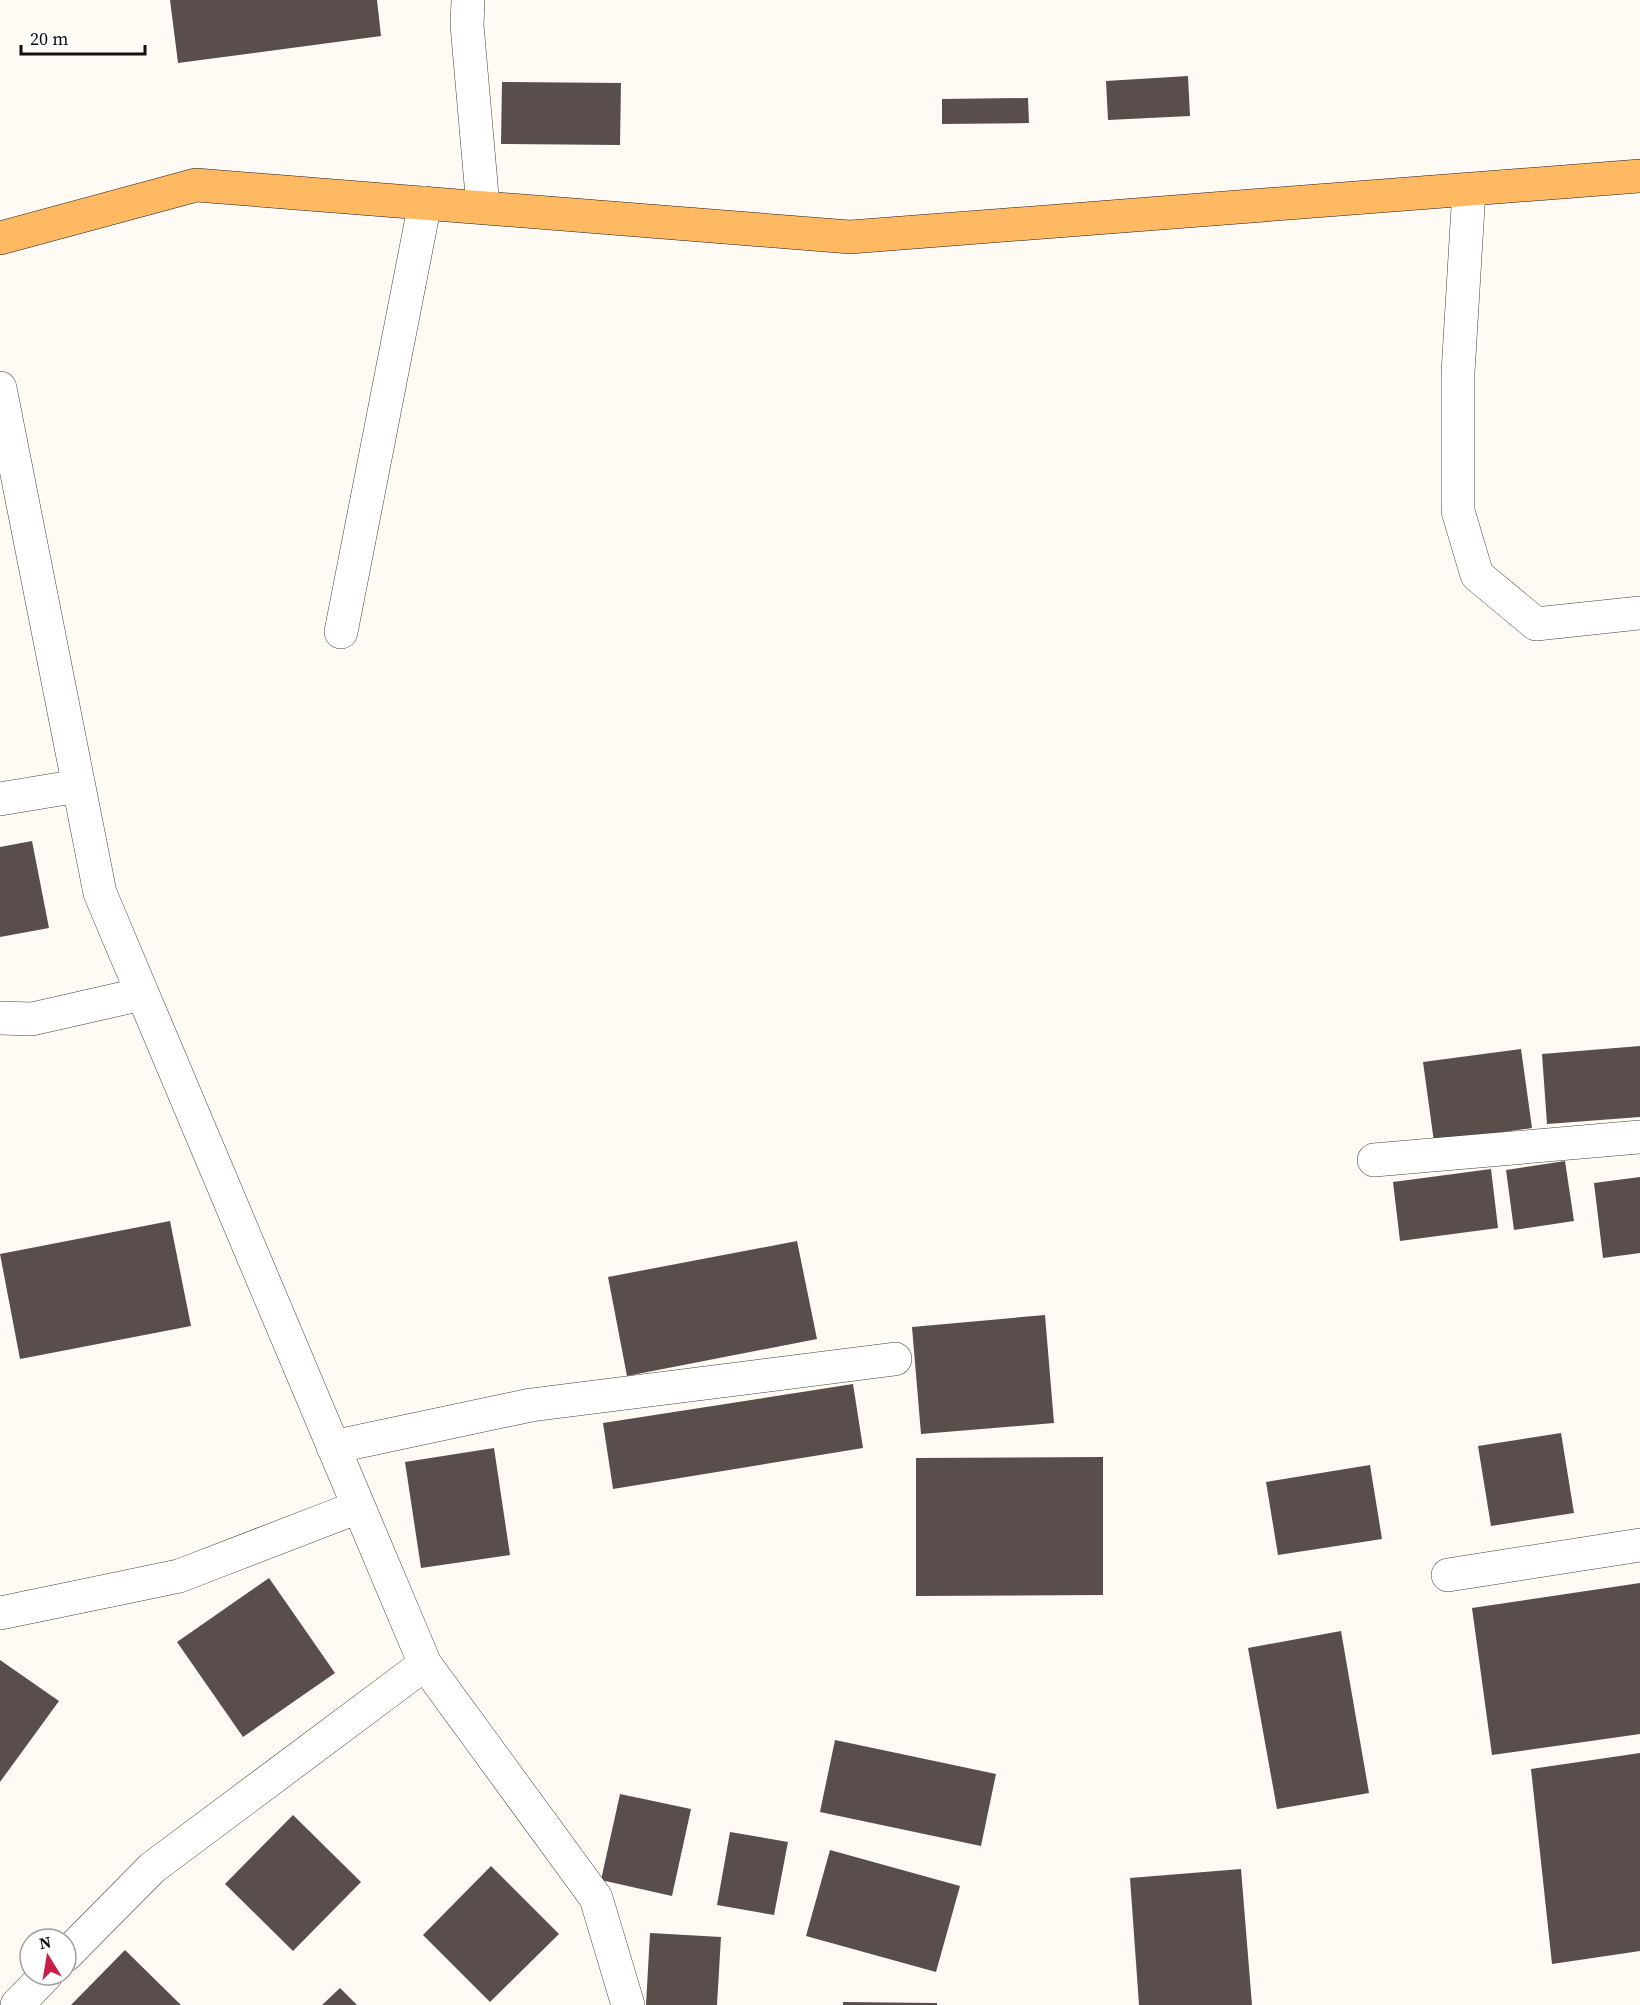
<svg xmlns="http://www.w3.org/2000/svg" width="1640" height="2005" viewBox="0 0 1640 2005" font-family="'Source Serif 4',serif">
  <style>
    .building { fill: #594e4b }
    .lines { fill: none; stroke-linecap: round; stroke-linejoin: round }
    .minor-casing { stroke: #434343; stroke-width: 34 }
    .major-casing { stroke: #212121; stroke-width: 34 }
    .minor { stroke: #fff; stroke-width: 33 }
    .major { stroke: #ffb963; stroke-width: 33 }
  </style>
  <rect width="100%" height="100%" fill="#fffaf3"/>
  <path class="building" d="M 170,0 L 377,0 L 381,36 L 178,63 Z
    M 1188,76 L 1190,116 L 1108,120 L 1106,81 Z
    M 502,82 L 621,83 L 620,145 L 501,144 Z
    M 1028,98 L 1029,123 L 942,124 L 942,99 Z
    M 32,841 L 49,928 L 0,937 L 0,847 Z
    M 1640,1046 L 1640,1117 L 1547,1124 L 1542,1054 Z
    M 1521,1049 L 1532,1128 L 1434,1142 L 1423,1062 Z
    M 1565,1161 L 1574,1221 L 1514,1230 L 1506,1170 Z
    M 1491,1169 L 1498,1228 L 1400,1241 L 1393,1182 Z
    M 1640,1177 L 1640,1253 L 1603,1258 L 1594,1183 Z
    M 170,1221 L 191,1326 L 20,1359 L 0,1254 Z
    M 797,1241 L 817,1339 L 627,1376 L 608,1277 Z
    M 1045,1315 L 1054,1423 L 921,1434 L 912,1327 Z
    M 853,1384 L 863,1448 L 613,1489 L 603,1423 Z
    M 1561,1433 L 1574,1513 L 1491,1526 L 1478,1446 Z
    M 494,1448 L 510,1555 L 421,1568 L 405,1462 Z
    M 1103,1457 L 1103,1595 L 916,1596 L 916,1458 Z
    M 1370,1465 L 1382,1539 L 1278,1555 L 1266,1482 Z
    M 269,1578 L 335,1673 L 243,1737 L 177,1642 Z
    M 1640,1583 L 1640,1734 L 1492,1755 L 1472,1608 Z
    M 1341,1631 L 1369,1793 L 1277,1809 L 1248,1648 Z
    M 0,1660 L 59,1701 L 0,1782 Z
    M 835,1740 L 996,1774 L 981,1846 L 820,1812 Z
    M 1640,1753 L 1640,1951 L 1552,1964 L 1531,1769 Z
    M 620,1794 L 691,1809 L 672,1896 L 601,1880 Z
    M 293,1815 L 361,1882 L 293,1951 L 225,1884 Z
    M 730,1832 L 788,1842 L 774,1915 L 717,1905 Z
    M 830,1850 L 960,1886 L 936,1972 L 806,1936 Z
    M 491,1866 L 559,1934 L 490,2002 L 423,1935 Z
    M 1241,1869 L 1252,2005 L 1139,2005 L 1130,1878 Z
    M 650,1933 L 721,1937 L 717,2005 L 646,2005 Z
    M 125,1950 L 181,2005 L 71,2005 Z
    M 340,1988 L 357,2005 L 322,2005 Z
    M 843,2002 L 937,2003 L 937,2005 L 843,2005 Z"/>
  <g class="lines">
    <defs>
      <path id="minor" d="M 468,0 L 467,25 L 483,207
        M 1469,190 L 1458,373 L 1458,511 L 1477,575 L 1536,624 L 1640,613
        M 0,388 L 100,893 L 425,1664 L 596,1898 L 628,2005
        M 341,632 L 425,203
        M 0,799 L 78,786
        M 0,1018 L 32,1019 L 142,994
        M 1374,1160 L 1640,1137
        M 333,1447 L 531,1405 L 895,1359
        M 1448,1575 L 1640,1545
        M 0,1613 L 179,1576 L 358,1507
        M 66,1955 L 152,1868 L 425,1664
        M 17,2005 L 46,1975"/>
      <path id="major" d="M 0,238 L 196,185 L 850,237 L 1640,176"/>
    </defs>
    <use href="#minor" class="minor-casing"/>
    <use href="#major" class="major-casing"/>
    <use href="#minor" class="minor"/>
    <use href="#major" class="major"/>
  </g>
  <g transform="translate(48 1957) rotate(349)"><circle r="28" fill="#ffffff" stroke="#9f9f9f" stroke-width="1.5"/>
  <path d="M0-4.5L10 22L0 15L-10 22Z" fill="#c81f4a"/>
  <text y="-9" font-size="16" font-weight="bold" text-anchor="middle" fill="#101010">N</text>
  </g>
  <path d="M21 45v9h124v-9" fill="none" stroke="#101010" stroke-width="3"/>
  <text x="30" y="45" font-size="18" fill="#101010" stroke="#ffffff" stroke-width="4.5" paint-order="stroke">20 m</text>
</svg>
